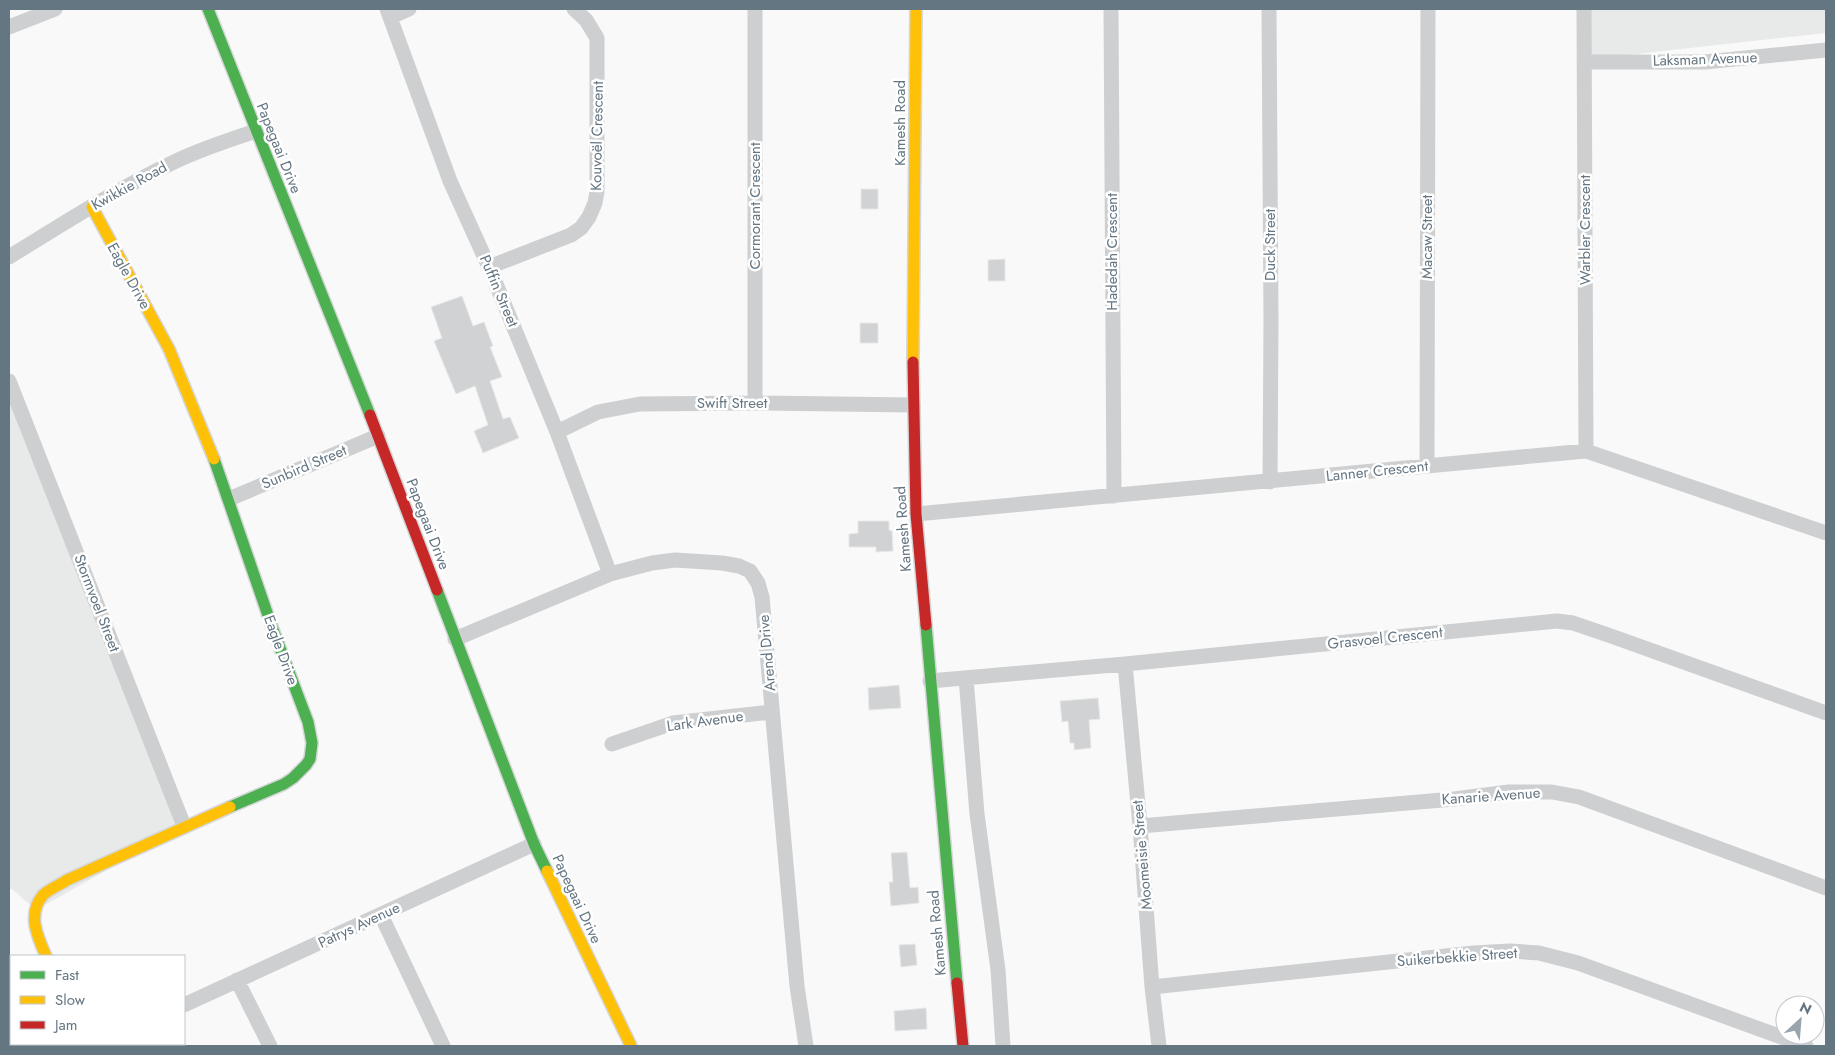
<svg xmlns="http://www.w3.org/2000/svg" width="1835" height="1055" viewBox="0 0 1835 1055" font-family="Jost,sans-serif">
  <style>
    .built { fill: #e8e9e9 }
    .building { fill: #d0d2d3; stroke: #e8e8e8 }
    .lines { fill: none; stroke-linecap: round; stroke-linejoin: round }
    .fast-casing { stroke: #d5d6d7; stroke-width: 14 }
    .slow-casing { stroke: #d5d6d7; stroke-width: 14 }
    .jam-casing { stroke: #d5d6d7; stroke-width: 14 }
    .street { stroke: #cecfd0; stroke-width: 15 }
    .fast { stroke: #4caf50; stroke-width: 11 }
    .slow { stroke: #ffc107; stroke-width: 11 }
    .jam { stroke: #c62828; stroke-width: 11 }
    .labels { text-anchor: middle; stroke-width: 5; stroke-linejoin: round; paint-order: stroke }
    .street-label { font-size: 15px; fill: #657683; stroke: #fff }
  </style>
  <rect width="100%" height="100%" fill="#f9f9f9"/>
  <path class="built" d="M 1581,9 L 1826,9 L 1826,33 L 1582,60 Z
    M 9,374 L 185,826 L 36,910 L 12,889 L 9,890 Z"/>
  <path class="building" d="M 861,189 L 878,189 L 878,209 L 861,209 Z
    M 1005,259 L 1005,281 L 988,281 L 988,260 Z
    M 462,296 L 473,326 L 484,322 L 493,346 L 490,347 L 502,377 L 490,381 L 503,419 L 510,417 L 519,438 L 483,453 L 474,431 L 488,425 L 475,386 L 456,394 L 434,341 L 442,338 L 431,307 Z
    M 860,323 L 878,323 L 878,343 L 860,343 Z
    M 858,521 L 889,521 L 889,530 L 892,531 L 893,551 L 876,552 L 876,547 L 849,547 L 849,534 L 858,533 Z
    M 899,685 L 901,708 L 869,710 L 868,688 Z
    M 1098,698 L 1100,719 L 1089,720 L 1091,748 L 1074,750 L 1074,743 L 1070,743 L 1068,721 L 1062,722 L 1060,701 Z
    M 907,852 L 910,888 L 918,887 L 919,903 L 891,906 L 889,882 L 893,882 L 891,853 Z
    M 915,944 L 917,965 L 901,967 L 899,945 Z
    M 926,1008 L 927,1029 L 895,1031 L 894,1011 Z"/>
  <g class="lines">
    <defs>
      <path id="fast" d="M 208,9 L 370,415
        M 214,459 L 272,627 L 308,722 L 312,743 L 310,759 L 306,765 L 293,778 L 284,784 L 230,807
        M 437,590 L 534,844 L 547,871
        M 926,625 L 957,983"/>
      <path id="slow" d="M 92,207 L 169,349 L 214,459
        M 913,362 L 916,9
        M 547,871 L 631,1046
        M 46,956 C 37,936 27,914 43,895 C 49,889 60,885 67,880 L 230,807"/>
      <path id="jam" d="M 913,362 L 916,514 L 926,625
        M 370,415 L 437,590
        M 957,983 L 963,1046"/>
    </defs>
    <use href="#fast" class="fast-casing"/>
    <use href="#slow" class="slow-casing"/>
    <use href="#jam" class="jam-casing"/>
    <path class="street" d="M 387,9 L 450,181 L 489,267 L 557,432 L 610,574
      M 755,9 L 755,403
      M 1111,9 L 1114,496
      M 1269,9 L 1271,321 L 1270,482
      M 1584,9 L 1586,451
      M 391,17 L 409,9
      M 9,27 L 55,9
      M 1584,62 L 1705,62 L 1826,50
      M 9,257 C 63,224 117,189 174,162 C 201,149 229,140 256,131
      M 489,267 L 571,235 L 581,228 L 589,217 L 595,203 L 597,192 L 597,38 L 586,20 L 574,9
      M 9,381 L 184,826
      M 557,432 L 598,412 L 640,404 L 755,403 L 913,405
      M 1427,465 L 1428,9
      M 229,499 L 378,436
      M 916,514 L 1586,451 L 1826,533
      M 455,639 L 610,574 L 652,563 L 675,560 L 722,563 L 739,566 L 750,571 L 758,583 L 762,597 L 797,986 L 806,1046
      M 1125,664 L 1140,826 L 1152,987 L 1159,1046
      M 966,678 L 977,814 L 998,970 L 1003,1046
      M 930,681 L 1125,664 L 1557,621 L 1573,623 L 1611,636 L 1826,713
      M 612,744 L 673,723 L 771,712
      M 1140,826 L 1454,799 L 1509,792 L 1552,792 L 1579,797 L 1826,888
      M 381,915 L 443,1046
      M 237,980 L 270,1046
      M 1152,987 L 1474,953 L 1510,951 L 1539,953 L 1578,963 L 1806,1046
      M 184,1005 L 534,844
      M 94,1046 L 99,1044"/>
    <use href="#fast" class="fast"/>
    <use href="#slow" class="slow"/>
    <use href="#jam" class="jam"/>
  </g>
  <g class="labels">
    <g class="street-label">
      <text transform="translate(1705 59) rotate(-2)" y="5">Laksman Avenue</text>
      <text transform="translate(900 123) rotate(-90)" y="5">Kamesh Road</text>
      <text transform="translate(597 136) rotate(-89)" y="5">Kouvoël Crescent</text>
      <text transform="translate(279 148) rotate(68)" y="5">Papegaai Drive</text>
      <text transform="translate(129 186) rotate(-29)" y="5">Kwikkie Road</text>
      <text transform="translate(755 206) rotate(-90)" y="5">Cormorant Crescent</text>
      <text transform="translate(1585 230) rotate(-90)" y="5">Warbler Crescent</text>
      <text transform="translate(1427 237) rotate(-90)" y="5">Macaw Street</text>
      <text transform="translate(1270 245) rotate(-90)" y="5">Duck Street</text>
      <text transform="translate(1112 252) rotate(-90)" y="5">Hadedah Crescent</text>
      <text transform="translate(129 276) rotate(61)" y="5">Eagle Drive</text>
      <text transform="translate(499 291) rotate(67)" y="5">Puffin Street</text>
      <text x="732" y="408">Swift Street</text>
      <text transform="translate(304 467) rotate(-23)" y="5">Sunbird Street</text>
      <text transform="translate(1377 471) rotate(-6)" y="5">Lanner Crescent</text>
      <text transform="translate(428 524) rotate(69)" y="5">Papegaai Drive</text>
      <text transform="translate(903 529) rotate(-94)" y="5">Kamesh Road</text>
      <text transform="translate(97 603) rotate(69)" y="5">Stormvoel Street</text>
      <text transform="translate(1385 638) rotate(-6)" y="5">Grasvoel Crescent</text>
      <text transform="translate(281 650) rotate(70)" y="5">Eagle Drive</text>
      <text transform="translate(767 653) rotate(-95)" y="5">Arend Drive</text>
      <text transform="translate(705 721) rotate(-8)" y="5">Lark Avenue</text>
      <text transform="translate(1491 796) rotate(-4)" y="5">Kanarie Avenue</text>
      <text transform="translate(1142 855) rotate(-95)" y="5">Moomeisie Street</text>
      <text transform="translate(577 899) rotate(65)" y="5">Papegaai Drive</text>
      <text transform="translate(359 925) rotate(-25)" y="5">Patrys Avenue</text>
      <text transform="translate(937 933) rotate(-95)" y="5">Kamesh Road</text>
      <text transform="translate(1457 957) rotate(-4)" y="5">Suikerbekkie Street</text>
    </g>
  </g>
  <rect width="1835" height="1055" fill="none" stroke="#657683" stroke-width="20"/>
  <rect x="10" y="955" width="175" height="90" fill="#ffffff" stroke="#c1c8cd"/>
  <rect x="20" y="971" width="25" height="8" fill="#4caf50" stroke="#c1c8cd"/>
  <text x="55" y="980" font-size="15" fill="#657683">Fast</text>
  <rect x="20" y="996" width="25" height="8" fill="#ffc107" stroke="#c1c8cd"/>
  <text x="55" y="1005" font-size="15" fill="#657683">Slow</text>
  <rect x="20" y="1021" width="25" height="8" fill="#c62828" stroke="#c1c8cd"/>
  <text x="55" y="1030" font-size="15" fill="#657683">Jam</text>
  <g transform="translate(1800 1020) rotate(26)"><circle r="24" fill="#ffffff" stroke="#c1c8cd"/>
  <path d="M0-4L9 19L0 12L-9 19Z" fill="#99a4ac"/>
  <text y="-8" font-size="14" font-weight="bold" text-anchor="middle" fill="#657683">N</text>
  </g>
</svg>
